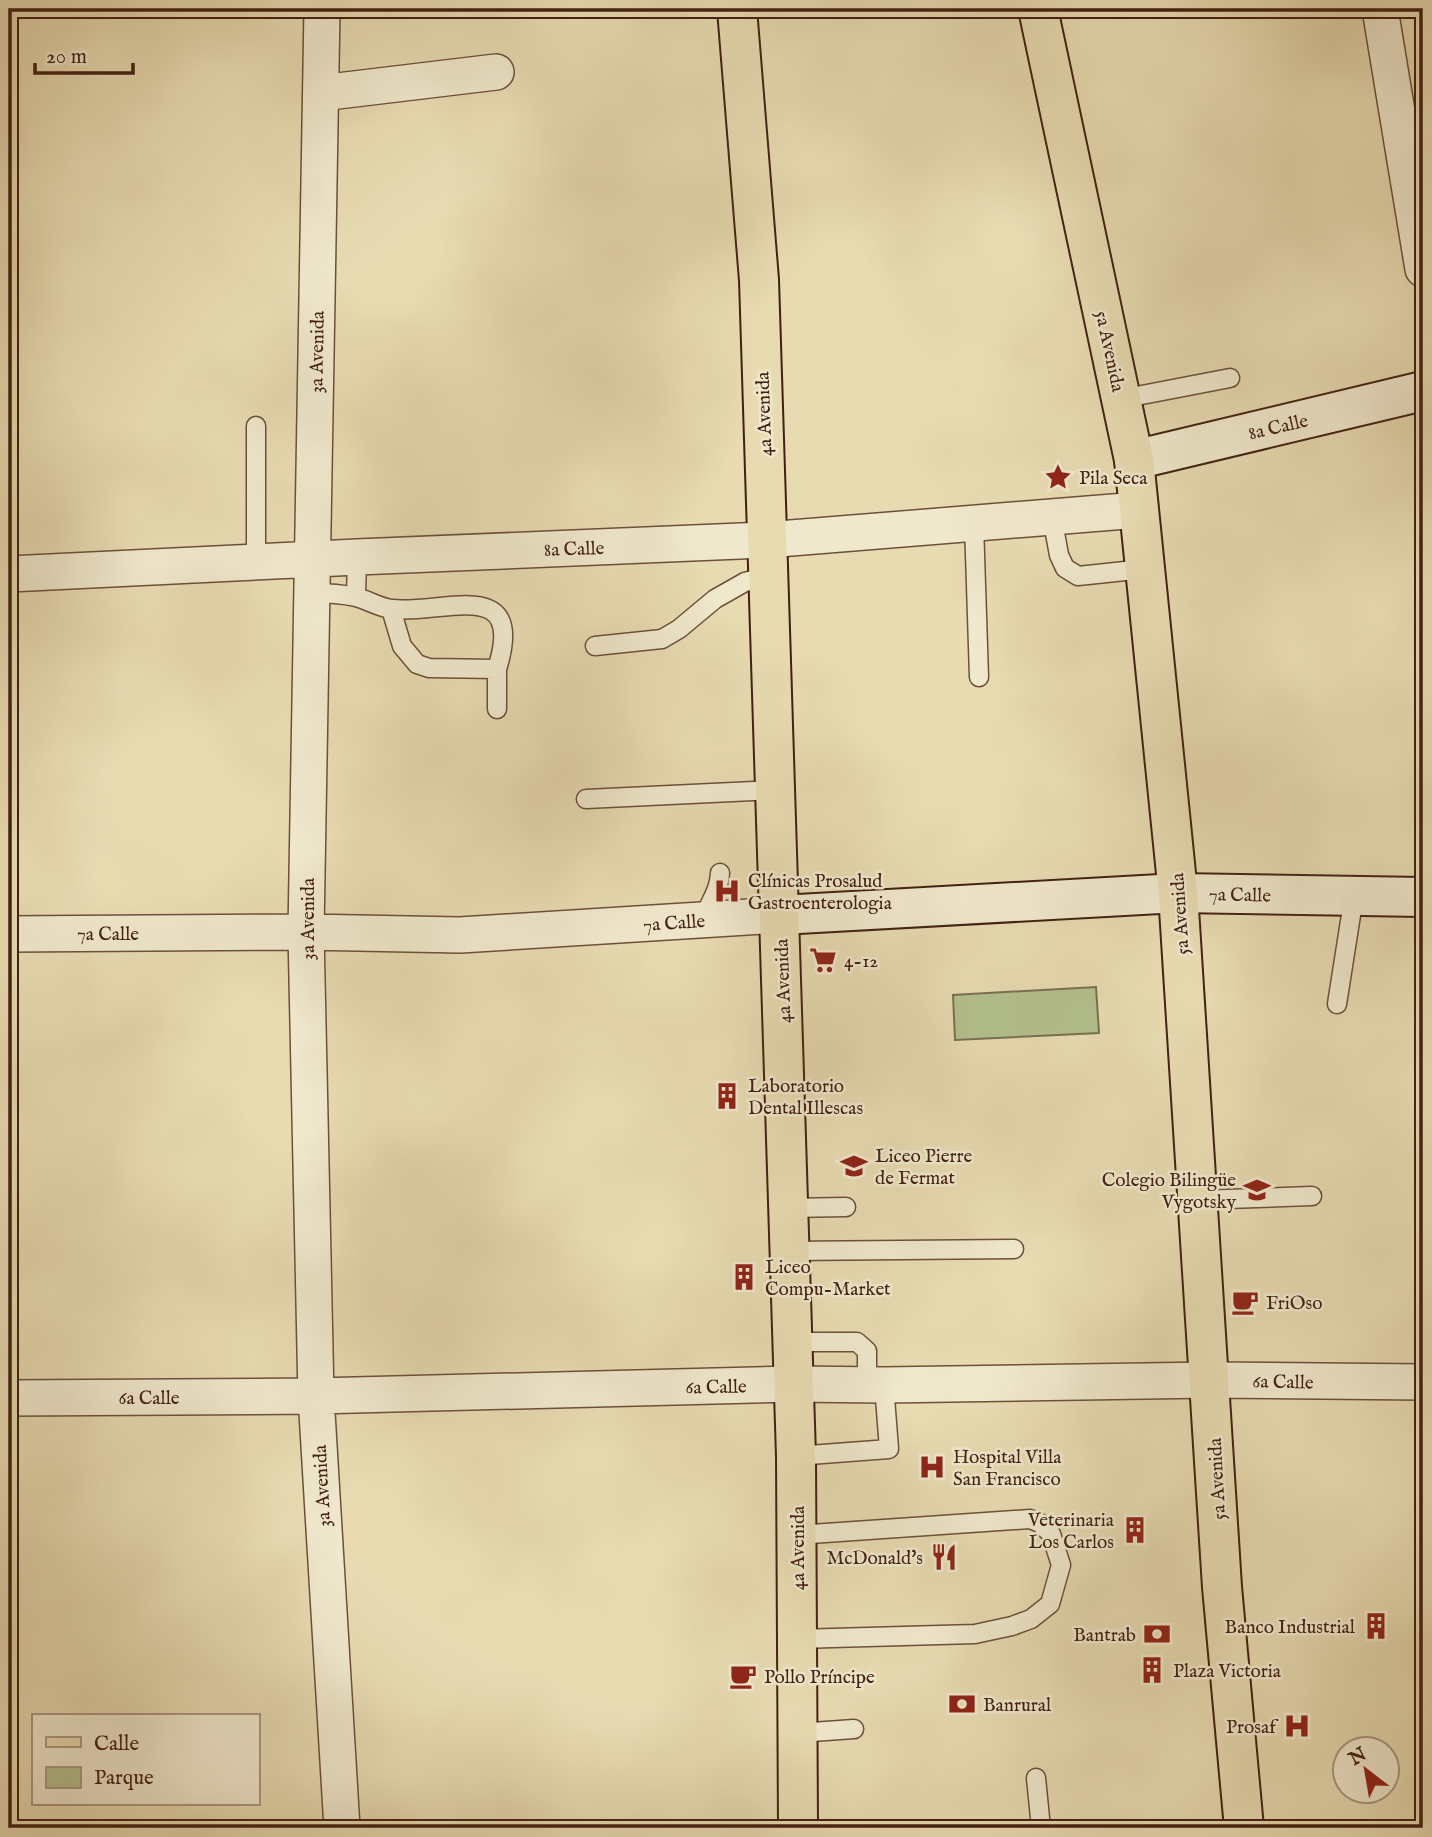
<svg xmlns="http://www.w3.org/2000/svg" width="1432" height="1837" viewBox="0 0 1432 1837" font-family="'IM FELL English',serif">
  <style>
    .green { fill: #b3c18e; stroke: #7a7150; stroke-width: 2 }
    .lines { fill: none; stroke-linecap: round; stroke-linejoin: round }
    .service-casing { stroke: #6c503a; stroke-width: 21 }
    .minor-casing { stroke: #6c503a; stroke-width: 38 }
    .secondary-casing { stroke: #422112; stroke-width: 42 }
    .primary-casing { stroke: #422112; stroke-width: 42 }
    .service { stroke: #f0e8cd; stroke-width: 18 }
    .minor { stroke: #f0e8cd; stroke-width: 35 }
    .secondary { stroke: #f0e8cd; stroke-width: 38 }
    .primary { stroke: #e8dbb2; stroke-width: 38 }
    .labels { text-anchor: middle; stroke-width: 5; stroke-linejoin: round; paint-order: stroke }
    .street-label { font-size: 19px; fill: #422112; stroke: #f0e8cd }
    .poi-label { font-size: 19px; fill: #422112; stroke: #f0e8cd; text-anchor: start }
  </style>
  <rect width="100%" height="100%" fill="#e8dbb2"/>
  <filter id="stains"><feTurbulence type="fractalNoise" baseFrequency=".00286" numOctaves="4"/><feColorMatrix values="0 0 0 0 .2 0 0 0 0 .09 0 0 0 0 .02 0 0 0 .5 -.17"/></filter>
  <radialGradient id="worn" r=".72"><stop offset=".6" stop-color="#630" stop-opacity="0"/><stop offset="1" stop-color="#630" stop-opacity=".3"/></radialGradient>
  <path class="green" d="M 1096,987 L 1099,1033 L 955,1040 L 953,995 Z"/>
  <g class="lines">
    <defs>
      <path id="service" d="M 1121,399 L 1230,378
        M 1052,517 L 1059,555 L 1065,568 L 1078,576 L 1144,569
        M 974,524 L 979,677
        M 256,561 L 256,426
        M 312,593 C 327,593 342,594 356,597 C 368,600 380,608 392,609 C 442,615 527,574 497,669 L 429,668 L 417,664 L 402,646 L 391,609
        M 356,597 L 357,557
        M 595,646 L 662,639 L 679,629 L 715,599 L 745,582 L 768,576
        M 497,669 L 497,709
        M 586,799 L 775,790
        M 704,920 C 709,901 719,893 720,873
        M 1337,1004 L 1354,896
        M 1198,1200 L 1312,1196
        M 788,1208 L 846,1207
        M 789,1251 L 1014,1249
        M 792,1342 L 857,1342 L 867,1351 L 867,1385
        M 796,1456 L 889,1449 L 884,1385
        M 796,1535 L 1030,1519 L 1040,1523 L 1051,1534 L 1061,1565 L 1050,1604 L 1031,1619 L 1012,1626 L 975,1634 L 797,1639
        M 798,1733 L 854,1729
        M 1036,1778 L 1041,1828"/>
      <path id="minor" d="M 322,9 L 306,932 L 316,1396 L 342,1828
        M 1380,9 L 1423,269
        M 321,93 L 496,72
        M 9,574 L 357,557 L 766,540 L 1138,510
        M 9,934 L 306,932 L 460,935 L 780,915
        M 9,1398 L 316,1396 L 793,1384 L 884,1385 L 1210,1380 L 1423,1382"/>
      <path id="secondary" d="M 1134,460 L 1423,391
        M 780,915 L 1178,893 L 1423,897"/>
      <path id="primary" d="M 737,9 L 759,280 L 796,1456 L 798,1828
        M 1038,9 L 1134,460 L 1178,893 L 1222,1587 L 1244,1828"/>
    </defs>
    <use href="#service" class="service-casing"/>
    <use href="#minor" class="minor-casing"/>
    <use href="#secondary" class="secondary-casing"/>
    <use href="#primary" class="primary-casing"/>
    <use href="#service" class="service"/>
    <use href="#minor" class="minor"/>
    <use href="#secondary" class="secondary"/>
    <use href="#primary" class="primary"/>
  </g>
  <defs>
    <symbol id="sight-bare" viewBox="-9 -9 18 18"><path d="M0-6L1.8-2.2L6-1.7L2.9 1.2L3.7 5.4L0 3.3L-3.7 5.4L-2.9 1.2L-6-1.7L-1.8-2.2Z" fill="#8f2418" stroke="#f0e8cd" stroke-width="2.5" paint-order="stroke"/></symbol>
    <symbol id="hospital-bare" viewBox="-9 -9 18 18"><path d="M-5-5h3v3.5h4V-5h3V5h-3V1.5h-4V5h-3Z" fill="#8f2418" stroke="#f0e8cd" stroke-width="2.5" paint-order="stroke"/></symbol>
    <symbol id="supermarket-bare" viewBox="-9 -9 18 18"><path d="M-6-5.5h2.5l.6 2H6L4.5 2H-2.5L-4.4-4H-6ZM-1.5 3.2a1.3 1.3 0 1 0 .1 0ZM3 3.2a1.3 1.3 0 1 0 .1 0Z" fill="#8f2418" stroke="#f0e8cd" stroke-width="2.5" paint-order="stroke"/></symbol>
    <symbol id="building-bare" viewBox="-9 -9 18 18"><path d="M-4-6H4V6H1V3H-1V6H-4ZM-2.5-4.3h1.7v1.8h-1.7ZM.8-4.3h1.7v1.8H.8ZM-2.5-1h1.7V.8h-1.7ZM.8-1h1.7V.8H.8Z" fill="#8f2418" stroke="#f0e8cd" stroke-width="2.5" paint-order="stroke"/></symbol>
    <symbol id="school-bare" viewBox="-9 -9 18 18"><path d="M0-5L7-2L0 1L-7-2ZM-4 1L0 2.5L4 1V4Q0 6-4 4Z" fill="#8f2418" stroke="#f0e8cd" stroke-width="2.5" paint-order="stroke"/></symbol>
    <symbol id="cafe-bare" viewBox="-9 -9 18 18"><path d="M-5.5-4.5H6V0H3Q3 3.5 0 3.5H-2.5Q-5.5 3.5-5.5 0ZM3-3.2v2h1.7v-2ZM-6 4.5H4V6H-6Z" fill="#8f2418" stroke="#f0e8cd" stroke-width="2.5" paint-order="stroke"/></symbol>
    <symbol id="restaurant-bare" viewBox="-9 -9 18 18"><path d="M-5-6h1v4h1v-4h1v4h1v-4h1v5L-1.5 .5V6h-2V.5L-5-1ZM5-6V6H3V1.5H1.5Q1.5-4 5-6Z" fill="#8f2418" stroke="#f0e8cd" stroke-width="2.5" paint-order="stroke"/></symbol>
    <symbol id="bank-bare" viewBox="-9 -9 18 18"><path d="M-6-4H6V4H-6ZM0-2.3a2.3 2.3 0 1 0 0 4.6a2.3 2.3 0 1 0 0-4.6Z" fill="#8f2418" stroke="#f0e8cd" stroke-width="2.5" paint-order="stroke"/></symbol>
  </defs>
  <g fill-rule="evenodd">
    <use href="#sight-bare" x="1039" y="458" width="38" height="38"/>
    <use href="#hospital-bare" x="708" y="872" width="38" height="38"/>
    <use href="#supermarket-bare" x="804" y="941" width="38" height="38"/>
    <use href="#building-bare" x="708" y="1077" width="38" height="38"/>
    <use href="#school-bare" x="835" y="1147" width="38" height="38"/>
    <use href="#school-bare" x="1238" y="1171" width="38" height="38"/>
    <use href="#building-bare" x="725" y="1258" width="38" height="38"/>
    <use href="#cafe-bare" x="1226" y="1283" width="38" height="38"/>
    <use href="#hospital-bare" x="913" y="1448" width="38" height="38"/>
    <use href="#building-bare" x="1116" y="1511" width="38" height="38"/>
    <use href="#restaurant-bare" x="925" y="1538" width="38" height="38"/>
    <use href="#building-bare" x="1357" y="1607" width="38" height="38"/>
    <use href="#bank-bare" x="1138" y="1615" width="38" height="38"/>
    <use href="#building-bare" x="1133" y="1651" width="38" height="38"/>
    <use href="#cafe-bare" x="724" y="1657" width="38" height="38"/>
    <use href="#bank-bare" x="943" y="1685" width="38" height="38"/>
    <use href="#hospital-bare" x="1278" y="1707" width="38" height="38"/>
  </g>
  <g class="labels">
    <g class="street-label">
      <text transform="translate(1111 351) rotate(78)" y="7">5a Avenida</text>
      <text transform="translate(316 352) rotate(-89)" y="7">3a Avenida</text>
      <text transform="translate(763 414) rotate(-92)" y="7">4a Avenida</text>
      <text transform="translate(1278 426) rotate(-13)" y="7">8a Calle</text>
      <text transform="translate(574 548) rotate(-2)" y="7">8a Calle</text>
      <text transform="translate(1240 894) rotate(1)" y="7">7a Calle</text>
      <text transform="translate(1179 914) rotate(-94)" y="7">5a Avenida</text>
      <text transform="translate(307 919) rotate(-90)" y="7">3a Avenida</text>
      <text transform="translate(674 922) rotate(-4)" y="7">7a Calle</text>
      <text x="108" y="940">7a Calle</text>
      <text transform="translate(782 981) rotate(-92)" y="7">4a Avenida</text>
      <text transform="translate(1283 1381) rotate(1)" y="7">6a Calle</text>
      <text transform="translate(716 1386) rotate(-1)" y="7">6a Calle</text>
      <text x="149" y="1404">6a Calle</text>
      <text transform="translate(1216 1479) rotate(-93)" y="7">5a Avenida</text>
      <text transform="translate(321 1486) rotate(-93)" y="7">3a Avenida</text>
      <text transform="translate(797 1548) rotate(-90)" y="7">4a Avenida</text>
    </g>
    <g class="poi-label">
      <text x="1079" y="484">Pila Seca</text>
      <text x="748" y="887">Clínicas Prosalud<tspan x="748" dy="22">Gastroenterologia</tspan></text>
      <text x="844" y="967">4-12</text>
      <text x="748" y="1092">Laboratorio<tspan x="748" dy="22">Dental Illescas</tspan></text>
      <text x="875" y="1162">Liceo Pierre<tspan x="875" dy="22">de Fermat</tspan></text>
      <text x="1236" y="1186" text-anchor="end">Colegio Bilingüe<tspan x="1236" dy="22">Vygotsky</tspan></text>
      <text x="765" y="1273">Liceo<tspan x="765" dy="22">Compu-Market</tspan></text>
      <text x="1266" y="1309">FriOso</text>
      <text x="953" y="1463">Hospital Villa<tspan x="953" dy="22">San Francisco</tspan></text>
      <text x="1114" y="1526" text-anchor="end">Veterinaria<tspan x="1114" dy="22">Los Carlos</tspan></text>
      <text x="923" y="1564" text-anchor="end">McDonald's</text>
      <text x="1355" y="1633" text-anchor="end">Banco Industrial</text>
      <text x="1136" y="1641" text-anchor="end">Bantrab</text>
      <text x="1173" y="1677">Plaza Victoria</text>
      <text x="764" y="1683">Pollo Príncipe</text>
      <text x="983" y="1711">Banrural</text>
      <text x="1276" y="1733" text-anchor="end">Prosaf</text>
    </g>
  </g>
  <rect width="1432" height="1837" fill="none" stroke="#e8dbb2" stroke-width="35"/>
  <rect x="10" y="10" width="1411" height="1816" fill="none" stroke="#422112" stroke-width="3.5"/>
  <rect x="18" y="18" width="1397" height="1802" fill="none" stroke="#422112" stroke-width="2"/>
  <rect x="32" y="1714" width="228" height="91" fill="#f0e8cd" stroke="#aa9882" stroke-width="2"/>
  <rect x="46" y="1737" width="35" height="10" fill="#e8dbb2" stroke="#aa9882" stroke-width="2"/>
  <text x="94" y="1750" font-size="21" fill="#422112">Calle</text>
  <rect x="46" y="1767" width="35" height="21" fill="#b3c18e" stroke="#aa9882" stroke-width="2"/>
  <text x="94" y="1784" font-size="21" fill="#422112">Parque</text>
  <g transform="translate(1366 1770) rotate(329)"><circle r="33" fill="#f0e8cd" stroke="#aa9882" stroke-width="2"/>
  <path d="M0-5L12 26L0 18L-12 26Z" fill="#8f2418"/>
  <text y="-10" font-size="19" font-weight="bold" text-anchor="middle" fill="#422112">N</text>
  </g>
  <path d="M35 63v10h98v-10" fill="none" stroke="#422112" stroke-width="3.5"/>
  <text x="46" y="63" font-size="21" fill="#422112" stroke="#f0e8cd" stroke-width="5" paint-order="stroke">20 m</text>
  <rect width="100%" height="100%" filter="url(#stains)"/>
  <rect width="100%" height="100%" fill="url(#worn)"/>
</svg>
